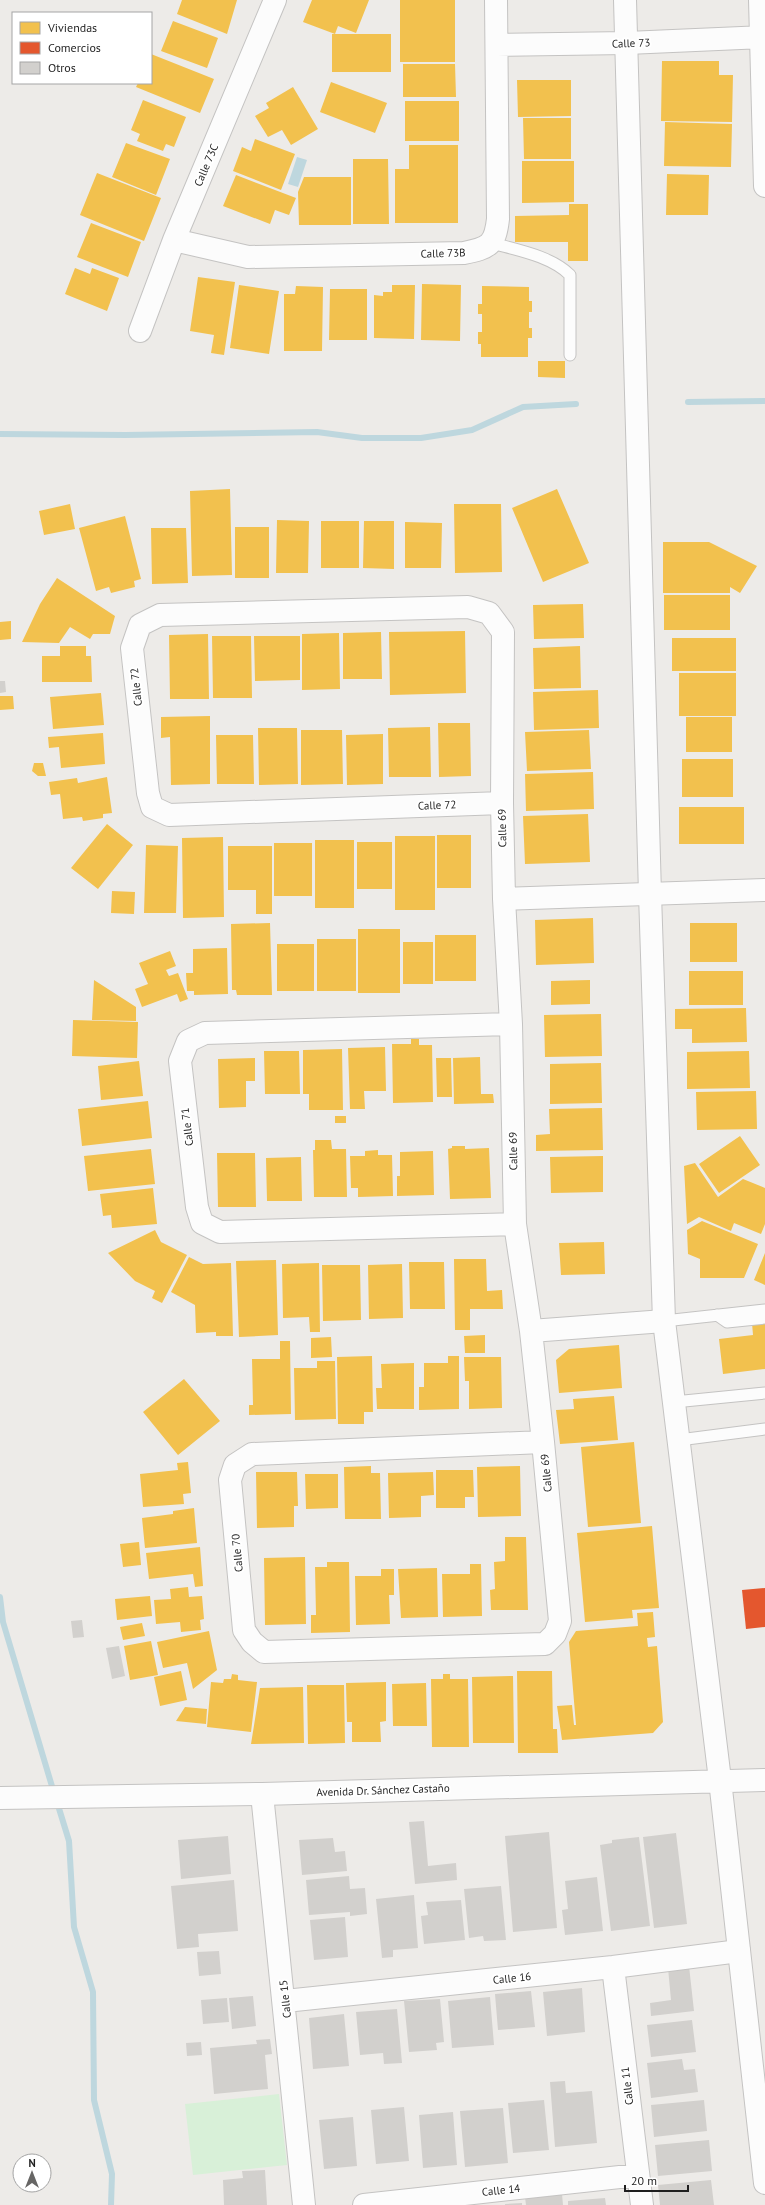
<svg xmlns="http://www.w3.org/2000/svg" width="765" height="2205" viewBox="0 0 765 2205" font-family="'PT Sans',sans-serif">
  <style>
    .park { fill: #d8f0d8 }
    .water { fill: #bed7de }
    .homes { fill: #f2c14e }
    .shops { fill: #e4572e }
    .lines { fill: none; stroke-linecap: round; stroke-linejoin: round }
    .stream { stroke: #bed7de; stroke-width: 6 }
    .building { fill: #d2d0cd }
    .service-casing { stroke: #c4c3c2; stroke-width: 13 }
    .minor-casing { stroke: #c4c3c2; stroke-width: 24 }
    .tertiary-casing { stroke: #c4c3c2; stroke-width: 24 }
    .service { stroke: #fcfcfc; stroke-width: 11 }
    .minor { stroke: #fcfcfc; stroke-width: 22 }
    .tertiary { stroke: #fcfcfc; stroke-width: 22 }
    .labels { text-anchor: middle; stroke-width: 4; stroke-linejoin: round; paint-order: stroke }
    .street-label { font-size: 11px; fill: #1f1f1f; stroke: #fff }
  </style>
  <rect width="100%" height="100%" fill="#edebe8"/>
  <path class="park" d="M 279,2094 L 287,2165 L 193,2175 L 185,2104 Z"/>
  <path class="water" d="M 297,157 L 307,160 L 298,187 L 288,184 Z"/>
  <path class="homes" d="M 182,0 L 237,0 L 227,34 L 177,14 Z
    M 312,0 L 369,0 L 356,33 L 338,26 L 335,34 L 303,22 Z
    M 400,0 L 455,0 L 455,62 L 400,62 Z
    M 173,21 L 218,38 L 207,68 L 161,51 Z
    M 332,34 L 391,34 L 391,72 L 332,72 Z
    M 151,54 L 214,79 L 200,113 L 136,87 L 138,83 L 151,83 Z
    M 662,61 L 719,61 L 719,75 L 733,75 L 732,122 L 661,121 Z
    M 403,64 L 455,64 L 456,97 L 403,97 Z
    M 517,80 L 571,80 L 571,116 L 518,117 Z
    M 331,82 L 387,103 L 375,133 L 320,112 Z
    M 293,87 L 318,129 L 291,145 L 282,130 L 268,137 L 255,116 L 269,108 L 266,103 Z
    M 143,100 L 186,117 L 174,147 L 166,144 L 163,151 L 137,141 L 140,134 L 131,130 Z
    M 405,101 L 459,101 L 459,141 L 405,141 Z
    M 523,118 L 571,118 L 571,159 L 524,159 Z
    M 665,122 L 732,124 L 731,167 L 664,166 Z
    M 255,139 L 295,154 L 281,190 L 233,171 L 242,147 L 251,151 Z
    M 126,143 L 170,159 L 156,195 L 112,177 Z
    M 409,145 L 458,145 L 458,223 L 395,223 L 395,169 L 409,169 Z
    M 353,159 L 388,159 L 389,224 L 353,224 Z
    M 522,161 L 574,161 L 574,202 L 522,203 Z
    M 97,173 L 161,198 L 144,241 L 80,215 Z
    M 667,174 L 709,175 L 708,215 L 666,215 Z
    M 236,175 L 296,198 L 289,215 L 275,210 L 270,224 L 223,206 Z
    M 304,177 L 351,177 L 351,225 L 299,225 L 298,192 Z
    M 569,204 L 588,204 L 588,261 L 568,261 L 568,242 L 515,242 L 515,216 L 569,215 Z
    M 91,223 L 141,242 L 128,277 L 77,257 Z
    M 75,268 L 90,274 L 92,268 L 119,278 L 107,311 L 65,294 Z
    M 198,277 L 235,282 L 224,355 L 211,353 L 214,335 L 190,331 Z
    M 422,284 L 461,285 L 460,341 L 421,340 Z
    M 239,285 L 279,291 L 269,354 L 230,348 Z
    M 392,285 L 415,285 L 414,339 L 374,338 L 374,295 L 383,296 L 383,292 L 392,292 Z
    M 296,286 L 323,287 L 322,351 L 284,351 L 284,294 L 295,294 Z
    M 482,286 L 529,287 L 529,301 L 532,301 L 532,312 L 529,312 L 529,328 L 532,328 L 532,338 L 528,338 L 528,357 L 481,357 L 481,344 L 478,344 L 478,332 L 482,332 L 482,314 L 478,314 L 478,304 L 482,304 Z
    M 330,289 L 367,289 L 367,340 L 329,340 Z
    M 538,361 L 565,361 L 565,378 L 538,377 Z
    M 230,489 L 232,575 L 192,576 L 190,491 Z
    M 557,489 L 589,563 L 543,582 L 512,508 Z
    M 70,504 L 75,529 L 44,535 L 39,511 Z
    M 454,504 L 501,504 L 502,572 L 455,573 Z
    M 125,516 L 141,579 L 134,581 L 135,587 L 111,593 L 109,587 L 96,591 L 79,528 Z
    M 277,520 L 309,521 L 308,573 L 276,573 Z
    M 321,521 L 359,521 L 359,568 L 321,568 Z
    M 364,521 L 394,521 L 394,569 L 363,568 Z
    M 405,522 L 442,523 L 441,568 L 405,568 Z
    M 235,527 L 269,527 L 269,578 L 235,578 Z
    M 151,528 L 186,528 L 188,583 L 152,584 Z
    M 663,542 L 709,542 L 757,566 L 740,593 L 730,587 L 730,593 L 663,593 Z
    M 57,578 L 115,616 L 110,634 L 93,634 L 90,639 L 70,627 L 59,643 L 22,642 L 40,604 Z
    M 664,595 L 730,595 L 730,630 L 664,630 Z
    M 583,604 L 584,638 L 534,639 L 533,605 Z
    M 11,621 L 11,639 L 0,640 L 0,622 Z
    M 465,631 L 466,693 L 390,695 L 389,632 Z
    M 381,632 L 382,679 L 343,679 L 343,633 Z
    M 339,633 L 340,689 L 302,690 L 302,634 Z
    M 208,634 L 209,699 L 170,699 L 169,635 Z
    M 212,636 L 251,636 L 252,698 L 213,698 Z
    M 254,636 L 300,636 L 300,680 L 255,681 Z
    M 672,638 L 736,638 L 736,671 L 672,671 Z
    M 60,646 L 86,646 L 86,656 L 91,656 L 92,682 L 42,682 L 42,656 L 60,656 Z
    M 580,646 L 581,688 L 534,689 L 533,648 Z
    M 679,673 L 736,673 L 736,716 L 679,716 Z
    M 598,690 L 599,728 L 534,730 L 533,692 Z
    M 101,693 L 104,725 L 53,729 L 50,697 Z
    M 0,696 L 13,696 L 14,709 L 0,710 Z
    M 210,716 L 210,784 L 171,785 L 170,737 L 161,738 L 161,717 Z
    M 686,717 L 732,717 L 732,752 L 686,752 Z
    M 438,723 L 470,723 L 471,776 L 439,777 Z
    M 430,727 L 431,777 L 389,777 L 388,728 Z
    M 258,728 L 297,728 L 298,784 L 259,785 Z
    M 301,730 L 342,730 L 343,784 L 301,785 Z
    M 589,730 L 591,769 L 527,771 L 525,732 Z
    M 103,733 L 105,764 L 61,768 L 59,747 L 49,748 L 48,737 Z
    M 383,734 L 383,784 L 347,785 L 346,735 Z
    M 216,735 L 253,735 L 254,784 L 217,784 Z
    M 682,759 L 733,759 L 733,797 L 682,797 Z
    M 34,763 L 43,763 L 46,776 L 38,776 L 32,771 Z
    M 593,772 L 594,809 L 526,811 L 525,774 Z
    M 107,777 L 112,813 L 103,814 L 103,818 L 83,821 L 82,817 L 63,819 L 60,794 L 51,795 L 49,782 L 77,778 L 78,783 Z
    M 679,807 L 744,807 L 744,844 L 679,844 Z
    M 588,814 L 590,862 L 525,864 L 523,816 Z
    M 107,824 L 133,845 L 98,889 L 71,868 Z
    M 437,835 L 471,835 L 471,888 L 437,888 Z
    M 395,836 L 435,836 L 435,910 L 395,910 Z
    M 223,837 L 224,917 L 183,918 L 182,838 Z
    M 315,840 L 354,840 L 354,908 L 315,908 Z
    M 357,842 L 392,842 L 392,889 L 357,889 Z
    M 274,843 L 312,843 L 312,896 L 274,896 Z
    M 146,845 L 178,846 L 176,913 L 144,913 Z
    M 228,846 L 272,846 L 272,914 L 256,914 L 256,890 L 228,890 Z
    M 112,891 L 135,892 L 134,914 L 111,913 Z
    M 593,918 L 594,963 L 536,965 L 535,920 Z
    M 270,923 L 272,995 L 237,995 L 236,990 L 232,990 L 231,924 Z
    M 690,923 L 737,923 L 737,962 L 690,962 Z
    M 358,929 L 400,929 L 400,993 L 358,993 Z
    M 435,935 L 476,935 L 476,981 L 435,981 Z
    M 317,939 L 356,939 L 356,991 L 317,991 Z
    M 403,942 L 433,942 L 433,984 L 403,984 Z
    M 277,944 L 314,944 L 314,991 L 277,991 Z
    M 227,948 L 228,994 L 194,995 L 194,991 L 187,991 L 186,973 L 193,973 L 193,949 Z
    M 170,951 L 176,966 L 166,970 L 169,976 L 178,973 L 188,999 L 180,1002 L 177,994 L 142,1007 L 135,989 L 148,984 L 139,963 Z
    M 689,971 L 743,971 L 743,1005 L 689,1005 Z
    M 94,980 L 136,1007 L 136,1021 L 92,1020 Z
    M 590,980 L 590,1004 L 551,1005 L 551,981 Z
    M 746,1008 L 747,1042 L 692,1043 L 692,1029 L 675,1029 L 675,1009 Z
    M 601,1014 L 602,1056 L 545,1057 L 544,1015 Z
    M 73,1020 L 138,1022 L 137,1058 L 72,1056 Z
    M 411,1039 L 419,1039 L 419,1045 L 432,1045 L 433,1102 L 393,1103 L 392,1044 L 411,1044 Z
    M 385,1047 L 386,1091 L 364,1091 L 365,1109 L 350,1109 L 348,1048 Z
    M 342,1049 L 343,1110 L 309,1110 L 309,1094 L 303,1094 L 303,1050 Z
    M 264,1051 L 299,1051 L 300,1094 L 265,1094 Z
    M 749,1051 L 750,1088 L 687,1089 L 687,1052 Z
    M 480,1057 L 481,1094 L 493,1094 L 494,1103 L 454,1104 L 453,1058 Z
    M 255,1058 L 255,1081 L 246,1081 L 246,1107 L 219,1108 L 218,1059 Z
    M 436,1058 L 451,1058 L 452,1097 L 437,1097 Z
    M 139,1061 L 143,1096 L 101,1100 L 98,1066 Z
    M 601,1063 L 602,1103 L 550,1104 L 550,1064 Z
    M 756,1091 L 757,1129 L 697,1130 L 696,1092 Z
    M 148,1101 L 152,1138 L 82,1146 L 78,1109 Z
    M 602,1108 L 603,1150 L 536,1151 L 536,1135 L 550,1134 L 549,1109 Z
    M 335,1116 L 346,1116 L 346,1123 L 335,1123 Z
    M 740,1136 L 760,1165 L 719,1193 L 699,1164 Z
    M 315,1140 L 331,1140 L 332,1149 L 346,1149 L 347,1197 L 314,1197 L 313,1150 L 315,1150 Z
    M 452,1146 L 465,1146 L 465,1149 L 489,1148 L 491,1198 L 450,1199 L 448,1149 L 452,1148 Z
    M 151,1149 L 155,1184 L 88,1191 L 84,1156 Z
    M 378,1150 L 378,1155 L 392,1155 L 393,1196 L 358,1197 L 358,1188 L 351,1188 L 350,1156 L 365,1156 L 365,1151 Z
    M 433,1151 L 434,1195 L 397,1196 L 397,1176 L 400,1176 L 400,1152 Z
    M 217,1153 L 255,1153 L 256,1207 L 218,1207 Z
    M 603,1156 L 603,1192 L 551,1193 L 550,1157 Z
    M 301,1157 L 302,1201 L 267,1201 L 266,1158 Z
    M 695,1163 L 718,1197 L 743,1179 L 765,1188 L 765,1224 L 761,1234 L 734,1223 L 731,1231 L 699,1217 L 687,1224 L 684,1166 Z
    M 153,1188 L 157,1224 L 112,1228 L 111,1215 L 103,1216 L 100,1194 Z
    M 702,1221 L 758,1244 L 744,1278 L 700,1278 L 700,1259 L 688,1254 L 687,1230 Z
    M 155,1230 L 161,1242 L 187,1255 L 162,1303 L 152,1298 L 155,1291 L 135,1281 L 108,1253 Z
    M 604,1242 L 605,1274 L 561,1275 L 559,1243 Z
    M 765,1253 L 765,1285 L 754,1280 Z
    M 189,1257 L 203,1264 L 231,1263 L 233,1336 L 216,1336 L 216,1332 L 196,1333 L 195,1305 L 171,1292 Z
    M 454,1259 L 486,1259 L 487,1291 L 502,1290 L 503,1309 L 470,1309 L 470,1330 L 455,1330 Z
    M 276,1260 L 278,1335 L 239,1337 L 236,1261 Z
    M 409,1262 L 444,1262 L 445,1309 L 410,1309 Z
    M 319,1263 L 320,1332 L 310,1332 L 309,1317 L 283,1318 L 282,1264 Z
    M 402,1264 L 403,1318 L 369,1319 L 368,1265 Z
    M 322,1265 L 360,1265 L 361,1320 L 323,1321 Z
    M 765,1322 L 765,1369 L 723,1374 L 719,1339 L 753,1335 L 752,1323 Z
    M 485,1335 L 485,1353 L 465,1353 L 464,1336 Z
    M 331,1337 L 332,1357 L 311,1358 L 311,1338 Z
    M 280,1341 L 290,1341 L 291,1414 L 249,1415 L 249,1405 L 253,1405 L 252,1359 L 280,1359 Z
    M 619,1345 L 622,1388 L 559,1393 L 556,1360 L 569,1349 Z
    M 372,1356 L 373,1412 L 364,1412 L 364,1424 L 338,1424 L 337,1357 Z
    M 448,1356 L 459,1356 L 459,1409 L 419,1410 L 419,1387 L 424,1387 L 424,1363 L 448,1363 Z
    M 464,1357 L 501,1357 L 502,1408 L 469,1409 L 469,1381 L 465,1381 Z
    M 317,1361 L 335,1361 L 336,1419 L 295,1420 L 294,1368 L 317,1368 Z
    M 414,1363 L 414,1409 L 377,1409 L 376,1388 L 382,1388 L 381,1364 Z
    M 184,1379 L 220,1421 L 178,1455 L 143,1412 Z
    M 614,1396 L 618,1440 L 560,1444 L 556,1410 L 574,1409 L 573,1399 Z
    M 634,1442 L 641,1523 L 588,1527 L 581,1447 Z
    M 188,1462 L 191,1493 L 183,1494 L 184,1504 L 143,1507 L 140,1474 L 178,1470 L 177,1463 Z
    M 371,1466 L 371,1473 L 380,1473 L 381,1519 L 345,1519 L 344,1467 Z
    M 520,1466 L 521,1516 L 478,1517 L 477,1467 Z
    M 436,1470 L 473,1470 L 474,1497 L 465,1497 L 465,1508 L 436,1508 Z
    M 256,1472 L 297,1472 L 298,1506 L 294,1506 L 294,1527 L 257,1528 Z
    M 433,1472 L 434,1495 L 421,1496 L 421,1517 L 389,1518 L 388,1473 Z
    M 305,1474 L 338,1474 L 338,1508 L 306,1509 Z
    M 194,1508 L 197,1543 L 145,1548 L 142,1518 L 173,1514 L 173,1511 Z
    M 652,1526 L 659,1608 L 632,1610 L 633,1618 L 585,1622 L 577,1533 Z
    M 505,1537 L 526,1537 L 528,1610 L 491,1610 L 490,1590 L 495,1589 L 494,1562 L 505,1561 Z
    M 139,1542 L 141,1565 L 123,1567 L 120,1544 Z
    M 200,1547 L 203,1586 L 195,1587 L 193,1574 L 149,1579 L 146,1553 Z
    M 305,1557 L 306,1624 L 265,1625 L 264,1558 Z
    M 327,1562 L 349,1562 L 350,1632 L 311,1633 L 311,1615 L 316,1615 L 315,1567 L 327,1567 Z
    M 470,1564 L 481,1564 L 482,1616 L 443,1617 L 442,1574 L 470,1574 Z
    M 437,1568 L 438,1617 L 401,1618 L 398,1569 Z
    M 381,1569 L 394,1569 L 394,1595 L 389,1595 L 390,1624 L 356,1625 L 355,1576 L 381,1576 Z
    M 188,1587 L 189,1597 L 202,1596 L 204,1619 L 200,1620 L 201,1630 L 181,1632 L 180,1622 L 156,1624 L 154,1600 L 171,1599 L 170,1589 Z
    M 150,1596 L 152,1616 L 117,1620 L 115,1599 Z
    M 653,1612 L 655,1637 L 647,1638 L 648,1647 L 657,1646 L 663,1722 L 653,1733 L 562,1740 L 557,1706 L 572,1705 L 574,1725 L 576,1725 L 569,1642 L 576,1631 L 638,1626 L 637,1613 Z
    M 142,1623 L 145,1636 L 123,1640 L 120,1627 Z
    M 209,1631 L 217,1670 L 193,1689 L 187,1663 L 163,1668 L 157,1642 Z
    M 151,1641 L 158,1675 L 130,1680 L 124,1646 Z
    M 181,1671 L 187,1700 L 160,1706 L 154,1677 Z
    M 517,1671 L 552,1671 L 553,1729 L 557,1729 L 558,1753 L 518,1753 Z
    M 232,1674 L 238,1675 L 238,1680 L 257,1682 L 251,1732 L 207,1727 L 211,1682 L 223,1683 L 224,1679 L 231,1679 Z
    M 443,1674 L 450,1674 L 450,1679 L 468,1679 L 469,1747 L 432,1747 L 431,1679 L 443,1679 Z
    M 513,1676 L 514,1743 L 473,1743 L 472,1677 Z
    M 386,1682 L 386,1721 L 380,1722 L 381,1742 L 352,1742 L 352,1722 L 347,1722 L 346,1683 Z
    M 426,1683 L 427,1726 L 393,1726 L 392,1684 Z
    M 307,1685 L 344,1685 L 345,1743 L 308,1744 Z
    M 303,1687 L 304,1743 L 251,1744 L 260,1688 Z
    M 185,1707 L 207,1709 L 206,1724 L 176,1721 Z"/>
  <path class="shops" d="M 765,1588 L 765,1627 L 746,1629 L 742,1590 Z"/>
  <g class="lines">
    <path class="stream" d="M 688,402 L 765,401
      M 0,434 L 125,435 L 317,432 L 362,438 L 421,438 L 472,430 L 523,407 L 576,404
      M 0,1597 L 3,1622 L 54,1793
      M 57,1802 L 69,1841 L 74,1927 L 93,1992 L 94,2100 L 112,2174 L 111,2205"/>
  </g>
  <path class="building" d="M 0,681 L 5,681 L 6,692 L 0,693 Z
    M 82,1620 L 84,1637 L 73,1638 L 71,1621 Z
    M 119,1646 L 125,1676 L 112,1679 L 106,1648 Z
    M 424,1821 L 428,1866 L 456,1863 L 457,1880 L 415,1884 L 409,1822 Z
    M 549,1832 L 557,1928 L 513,1932 L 505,1836 Z
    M 676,1833 L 687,1924 L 654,1928 L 643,1837 Z
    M 228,1836 L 231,1874 L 181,1879 L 178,1840 Z
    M 639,1837 L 650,1926 L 611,1931 L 600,1845 L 612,1843 L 612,1840 Z
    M 333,1838 L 335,1852 L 345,1851 L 347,1871 L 302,1875 L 299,1840 Z
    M 349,1876 L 350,1889 L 365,1888 L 367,1914 L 350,1916 L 350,1912 L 309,1915 L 306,1880 Z
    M 597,1877 L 603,1931 L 565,1935 L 562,1910 L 568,1909 L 565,1881 Z
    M 234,1880 L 238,1931 L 198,1934 L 199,1947 L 177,1949 L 171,1886 Z
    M 501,1886 L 506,1940 L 484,1941 L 483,1936 L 469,1938 L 464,1889 Z
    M 414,1895 L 418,1948 L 393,1950 L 393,1957 L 382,1958 L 376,1899 Z
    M 461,1900 L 465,1940 L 424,1944 L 421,1916 L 428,1915 L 426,1902 Z
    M 345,1917 L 348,1957 L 314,1960 L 310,1920 Z
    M 219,1951 L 221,1974 L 199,1976 L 197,1952 Z
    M 689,1966 L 694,2011 L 651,2016 L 650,2003 L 671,2000 L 668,1968 Z
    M 582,1988 L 585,2032 L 547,2036 L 543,1992 Z
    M 531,1991 L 535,2027 L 498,2030 L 495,1994 Z
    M 253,1996 L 256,2026 L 232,2029 L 229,1998 Z
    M 490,1997 L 494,2045 L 452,2048 L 448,2001 Z
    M 227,1998 L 229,2022 L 203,2024 L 201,2000 Z
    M 440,1999 L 444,2042 L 436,2043 L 437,2050 L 409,2052 L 404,2001 Z
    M 397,2009 L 402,2063 L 384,2064 L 383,2053 L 360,2055 L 356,2012 Z
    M 344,2014 L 349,2066 L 313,2069 L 309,2018 Z
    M 692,2020 L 696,2052 L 651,2057 L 647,2025 Z
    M 270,2039 L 272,2054 L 265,2055 L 268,2089 L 214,2094 L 210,2048 L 257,2044 L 256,2040 Z
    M 201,2042 L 202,2055 L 187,2056 L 186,2043 Z
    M 682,2059 L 684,2070 L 695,2069 L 698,2092 L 651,2098 L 647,2063 Z
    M 565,2081 L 566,2093 L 592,2091 L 597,2143 L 555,2147 L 550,2082 Z
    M 544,2100 L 549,2150 L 513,2153 L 508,2103 Z
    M 704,2100 L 707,2131 L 654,2137 L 651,2105 Z
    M 404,2107 L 409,2161 L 376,2164 L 371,2110 Z
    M 503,2108 L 508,2163 L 465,2167 L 460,2111 Z
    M 453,2112 L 457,2165 L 423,2168 L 419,2115 Z
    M 353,2117 L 357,2166 L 324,2169 L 319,2120 Z
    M 709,2140 L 712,2171 L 658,2176 L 655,2145 Z
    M 265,2170 L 267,2205 L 224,2205 L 223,2180 L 243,2178 L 242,2171 Z
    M 711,2180 L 714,2205 L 660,2205 L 658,2185 Z
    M 562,2194 L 563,2205 L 526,2205 L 525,2197 Z
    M 605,2198 L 606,2205 L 568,2205 L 568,2201 Z
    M 522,2203 L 522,2205 L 505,2205 L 505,2204 Z"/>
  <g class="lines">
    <defs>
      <path id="service" d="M 492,243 C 517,250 551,256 570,275 L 570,355
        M 717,1315 L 727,1322 L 765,1318
        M 664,1321 L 765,1310
        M 674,1402 L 765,1393
        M 679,1440 L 765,1429"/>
      <path id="minor" d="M 760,0 L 765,186
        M 497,45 L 627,43 L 765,37
        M 174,240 L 248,257 L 464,253 C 489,248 495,245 498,219 L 496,0
        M 140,331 L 174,240 L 275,0
        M 502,803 L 169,815 L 152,807 L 148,793 L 132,648 L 140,625 L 160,615 L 468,607 L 489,613 L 503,632 L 502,803 L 504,899 L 511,1024 L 515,1224 L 531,1331 L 543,1442 L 560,1621 L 555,1634 L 545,1644 L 264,1652 L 252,1642 L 244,1630 L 230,1480 L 235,1465 L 252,1454 L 543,1442
        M 504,899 L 765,890
        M 511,1024 L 205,1033 L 188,1041 L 180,1061 L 197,1207 L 202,1223 L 220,1232 L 515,1224
        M 531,1331 L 664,1321
        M 262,1794 L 304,2205
        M 613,1967 L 642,2205
        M 285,2001 L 613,1967 L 739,1951
        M 364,2205 L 638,2175"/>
      <path id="tertiary" d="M 625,0 L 650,894 L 664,1321 L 720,1780 L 765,2183
        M 0,1798 L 262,1794 L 765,1780"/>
    </defs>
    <use href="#service" class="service-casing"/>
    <use href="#minor" class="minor-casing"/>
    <use href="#tertiary" class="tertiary-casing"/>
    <use href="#service" class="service"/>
    <use href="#minor" class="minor"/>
    <use href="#tertiary" class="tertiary"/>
  </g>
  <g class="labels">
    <g class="street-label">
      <text transform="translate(631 43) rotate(-2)" y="4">Calle 73</text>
      <text transform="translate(206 165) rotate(-67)" y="4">Calle 73C</text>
      <text transform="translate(443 253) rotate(-2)" y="4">Calle 73B</text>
      <text transform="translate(136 687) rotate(-96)" y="4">Calle 72</text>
      <text transform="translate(437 805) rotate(-2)" y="4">Calle 72</text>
      <text transform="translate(502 828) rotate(-91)" y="4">Calle 69</text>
      <text transform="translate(187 1127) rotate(-97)" y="4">Calle 71</text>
      <text transform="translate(513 1151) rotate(-91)" y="4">Calle 69</text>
      <text transform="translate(546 1473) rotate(-95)" y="4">Calle 69</text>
      <text transform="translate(237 1553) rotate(-95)" y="4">Calle 70</text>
      <text transform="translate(383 1790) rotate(-2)" y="4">Avenida Dr. Sánchez Castaño</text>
      <text transform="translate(512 1978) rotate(-6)" y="4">Calle 16</text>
      <text transform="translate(285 1999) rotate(-96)" y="4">Calle 15</text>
      <text transform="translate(627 2086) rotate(-97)" y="4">Calle 11</text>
      <text transform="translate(501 2190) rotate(-6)" y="4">Calle 14</text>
    </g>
  </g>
  <rect x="12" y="12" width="140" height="72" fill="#ffffff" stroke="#a5a5a5"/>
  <rect x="20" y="22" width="20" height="12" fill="#f2c14e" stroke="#a5a5a5"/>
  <text x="48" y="32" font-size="12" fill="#1f1f1f">Viviendas</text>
  <rect x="20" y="42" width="20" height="12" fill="#e4572e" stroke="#a5a5a5"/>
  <text x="48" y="52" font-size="12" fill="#1f1f1f">Comercios</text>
  <rect x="20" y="62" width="20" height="12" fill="#d2d0cd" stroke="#a5a5a5"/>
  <text x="48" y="72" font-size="12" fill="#1f1f1f">Otros</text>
  <g transform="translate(32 2173)"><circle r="19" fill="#ffffff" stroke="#a5a5a5"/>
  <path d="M0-3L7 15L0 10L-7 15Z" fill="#676665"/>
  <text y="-6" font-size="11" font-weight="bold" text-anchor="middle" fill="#1f1f1f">N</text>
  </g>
  <path d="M625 2185v6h63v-6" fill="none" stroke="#1f1f1f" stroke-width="2"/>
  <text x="631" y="2185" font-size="12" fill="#1f1f1f" stroke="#ffffff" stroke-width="3" paint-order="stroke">20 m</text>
</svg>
